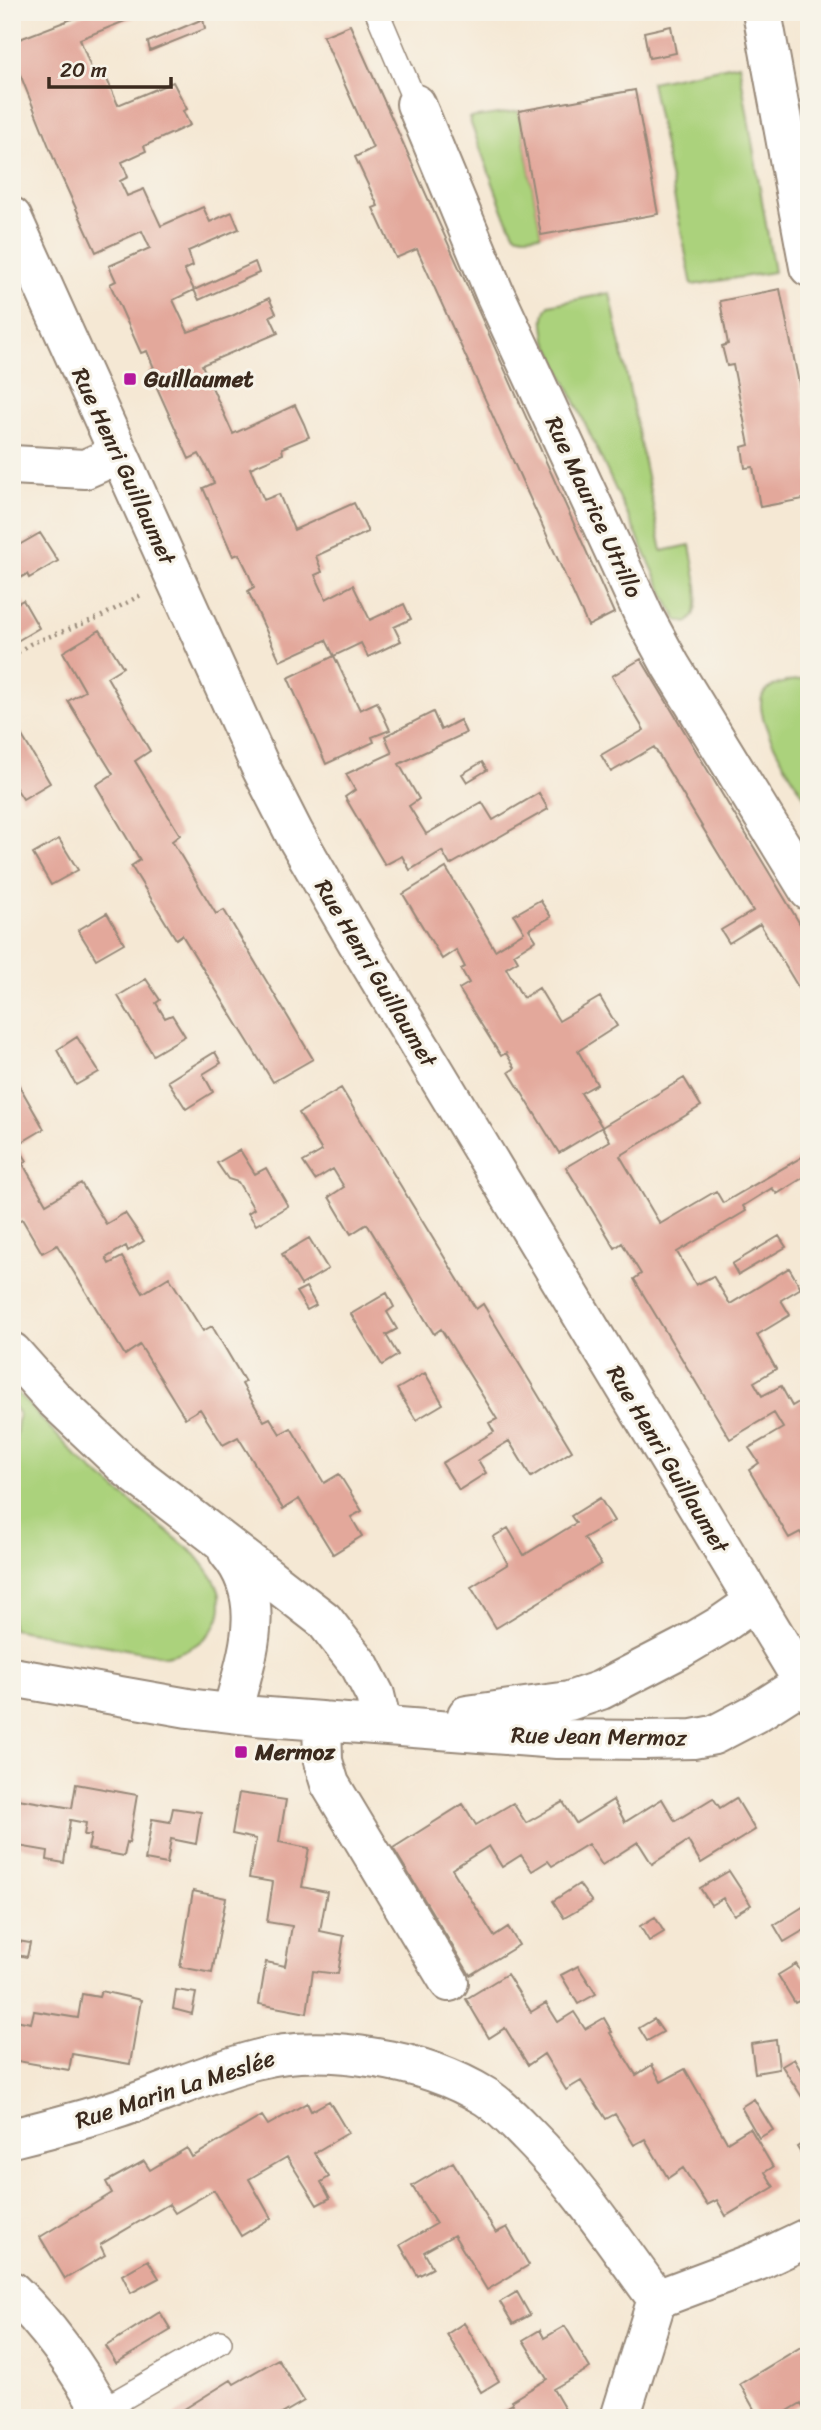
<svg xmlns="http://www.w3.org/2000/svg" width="821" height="2430" viewBox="0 0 821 2430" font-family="Sriracha,sans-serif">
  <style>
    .green { fill: #abd27c; stroke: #737e4d; stroke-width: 2 }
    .building { fill: #e3a89b }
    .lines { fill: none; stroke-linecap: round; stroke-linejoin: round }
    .service-casing { stroke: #988979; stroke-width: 26 }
    .minor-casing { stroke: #988979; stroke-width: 42 }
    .path { stroke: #988979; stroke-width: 4.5; stroke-dasharray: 2 5; stroke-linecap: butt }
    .service { stroke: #fff; stroke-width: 23 }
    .minor { stroke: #fff; stroke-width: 38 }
    .poi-dot { fill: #b5179e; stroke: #f7f3e8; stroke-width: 2.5 }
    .labels { text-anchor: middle; stroke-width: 6; stroke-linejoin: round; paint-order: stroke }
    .poi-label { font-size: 23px; font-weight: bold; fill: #3b2a1e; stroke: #f7f3e8; text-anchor: start }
    .street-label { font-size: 23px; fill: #3b2a1e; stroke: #f7f3e8 }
  </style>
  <rect width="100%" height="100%" fill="#f7f3e8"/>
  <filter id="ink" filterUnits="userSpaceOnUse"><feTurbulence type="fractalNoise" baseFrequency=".0143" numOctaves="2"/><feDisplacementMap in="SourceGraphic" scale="14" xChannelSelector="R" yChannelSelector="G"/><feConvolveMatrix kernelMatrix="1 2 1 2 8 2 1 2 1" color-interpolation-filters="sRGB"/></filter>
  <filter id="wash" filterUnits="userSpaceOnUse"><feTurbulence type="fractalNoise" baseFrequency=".00686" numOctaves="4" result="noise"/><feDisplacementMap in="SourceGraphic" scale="28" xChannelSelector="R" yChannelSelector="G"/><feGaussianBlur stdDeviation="1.57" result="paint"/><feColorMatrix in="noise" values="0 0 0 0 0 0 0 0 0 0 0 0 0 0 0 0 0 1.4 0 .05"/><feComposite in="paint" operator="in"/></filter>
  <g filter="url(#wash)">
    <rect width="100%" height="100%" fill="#f5e8d4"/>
    <path class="green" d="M 739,64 L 774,272 L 692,285 L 651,82 Z
      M 519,111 L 541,235 L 524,236 L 515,234 L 504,213 L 469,118 Z
      M 610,293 L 662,551 L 690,545 C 693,566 707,610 687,623 L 677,620 L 671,609 L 546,339 C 544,325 541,316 549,305 Z
      M 809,678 L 809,804 C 796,783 751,717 763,695 C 771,681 795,681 809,678 Z
      M 12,1387 L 78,1458 L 196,1555 C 207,1569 221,1585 221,1604 C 221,1634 191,1652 165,1656 L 12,1629 L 12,1462 L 19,1414 L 12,1405 Z"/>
    <g id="blocks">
      <path class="building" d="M 90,12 L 133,12 L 135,17 L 80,39 L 93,73 L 103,70 L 118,105 L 173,82 L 187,109 L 183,111 L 190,125 L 144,146 L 146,151 L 122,162 L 128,177 L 120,181 L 127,196 L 144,189 L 161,226 L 203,207 L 210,222 L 232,212 L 239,229 L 188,251 L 193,266 L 184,270 L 194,290 L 173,300 L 188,332 L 232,316 L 269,298 L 276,313 L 270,316 L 278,333 L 202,365 L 233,434 L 295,405 L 304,424 L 309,437 L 282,448 L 283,454 L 250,468 L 264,500 L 279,494 L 294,530 L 354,503 L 368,532 L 316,556 L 322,572 L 315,575 L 326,599 L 353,585 L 370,620 L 404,604 L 411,619 L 394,627 L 401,641 L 368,657 L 361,643 L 334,656 L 326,640 L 280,661 L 248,591 L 254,587 L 247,570 L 239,554 L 233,556 L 203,488 L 214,483 L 207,468 L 199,454 L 189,459 L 149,370 L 154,368 L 147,351 L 141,353 L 110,284 L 116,281 L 109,266 L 150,248 L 142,231 L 96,252 L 58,169 L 12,54 L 12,42 Z
        M 203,19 L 205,29 L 150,51 L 148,42 Z
        M 350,25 L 614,613 L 588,626 L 417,249 L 396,258 L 373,208 L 378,206 L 355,157 L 373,148 L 323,36 Z
        M 671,26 L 676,53 L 649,58 L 644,32 Z
        M 635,90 L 658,214 L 541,235 L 519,111 Z
        M 255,262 L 259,273 L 199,300 L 194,290 Z
        M 780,289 L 809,433 L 809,498 L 760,507 L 753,467 L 745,468 L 742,447 L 749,445 L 733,365 L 727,366 L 722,346 L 728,344 L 720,301 Z
        M 40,533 L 58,561 L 29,578 L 27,574 L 12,583 L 12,549 Z
        M 23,600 L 39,628 L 12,644 L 12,606 Z
        M 100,630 L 123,667 L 107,677 L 150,751 L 135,761 L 180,835 L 172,841 L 216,914 L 224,910 L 313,1059 L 273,1082 L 182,935 L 176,939 L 131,866 L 140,860 L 96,785 L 113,774 L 68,701 L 85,691 L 63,652 Z
        M 334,656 L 360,710 L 377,702 L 390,730 L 372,737 L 374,742 L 326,764 L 288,678 Z
        M 641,659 L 809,939 L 809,1005 L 760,924 L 729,943 L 721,930 L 753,911 L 654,747 L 611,772 L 601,755 L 644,730 L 612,676 Z
        M 433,712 L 441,730 L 460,720 L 466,733 L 399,764 L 419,799 L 409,806 L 426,834 L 482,802 L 493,820 L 539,793 L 548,809 L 450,865 L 442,851 L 410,870 L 402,856 L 385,865 L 345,797 L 355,790 L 346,774 L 392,753 L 385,736 Z
        M 12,719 L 50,783 L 23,799 L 12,782 Z
        M 482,762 L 487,770 L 467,782 L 462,774 Z
        M 59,839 L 78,870 L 51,885 L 33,854 Z
        M 446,868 L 495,950 L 524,932 L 514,915 L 540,900 L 551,917 L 529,929 L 536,940 L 514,954 L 518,961 L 506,968 L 523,998 L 539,988 L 559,1021 L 600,997 L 617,1026 L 578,1051 L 597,1084 L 581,1093 L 602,1127 L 559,1153 L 509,1072 L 515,1068 L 506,1053 L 501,1056 L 459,989 L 469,983 L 461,969 L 465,967 L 456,950 L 442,959 L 403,894 Z
        M 107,913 L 124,943 L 96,959 L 78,930 Z
        M 146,979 L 160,1000 L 156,1003 L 165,1018 L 172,1015 L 185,1036 L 153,1055 L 118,996 Z
        M 77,1037 L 99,1072 L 76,1085 L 57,1050 Z
        M 215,1052 L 221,1063 L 203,1074 L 213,1092 L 186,1109 L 168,1081 Z
        M 12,1073 L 44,1129 L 17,1145 L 27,1161 L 23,1164 L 46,1204 L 81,1183 L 106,1224 L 125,1213 L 144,1241 L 128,1251 L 126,1246 L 106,1258 L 109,1264 L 122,1257 L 143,1293 L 169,1277 L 203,1331 L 212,1326 L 245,1382 L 242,1384 L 264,1421 L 270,1418 L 280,1434 L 291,1428 L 324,1483 L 339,1474 L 362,1511 L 351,1517 L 362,1536 L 333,1554 L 299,1499 L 283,1509 L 238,1437 L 223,1445 L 200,1409 L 185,1418 L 140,1345 L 125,1355 L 57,1245 L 42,1253 L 22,1219 L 12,1224 Z
        M 684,1078 L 701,1106 L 620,1156 L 660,1224 L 716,1191 L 723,1203 L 809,1153 L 809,1174 L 777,1194 L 772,1188 L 743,1206 L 746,1211 L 677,1252 L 696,1285 L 713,1276 L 730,1304 L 789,1268 L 801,1288 L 781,1300 L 790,1315 L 757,1335 L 776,1369 L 754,1382 L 762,1396 L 781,1386 L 792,1406 L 809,1396 L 809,1546 L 800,1532 L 789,1538 L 749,1470 L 759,1463 L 749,1448 L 783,1428 L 774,1413 L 730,1439 L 634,1279 L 641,1274 L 622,1243 L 615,1248 L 566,1167 L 610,1141 L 602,1127 Z
        M 341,1088 L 476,1309 L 483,1304 L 572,1451 L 531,1477 L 509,1441 L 478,1460 L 486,1473 L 459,1490 L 442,1463 L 494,1432 L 489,1423 L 497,1419 L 441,1329 L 434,1334 L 367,1224 L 351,1234 L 329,1197 L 344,1187 L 333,1169 L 315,1180 L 303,1162 L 322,1151 L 299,1113 Z
        M 240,1150 L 255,1174 L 266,1168 L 288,1206 L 256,1225 L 248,1213 L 254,1209 L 238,1182 L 228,1179 L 217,1163 Z
        M 779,1236 L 786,1247 L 738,1275 L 732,1264 Z
        M 309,1238 L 328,1269 L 301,1285 L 282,1254 Z
        M 306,1287 L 316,1305 L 307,1310 L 296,1292 Z
        M 387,1293 L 394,1307 L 387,1312 L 397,1329 L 386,1335 L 398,1355 L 382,1365 L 351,1314 Z
        M 425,1373 L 443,1404 L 416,1420 L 397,1389 Z
        M 600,1498 L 614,1521 L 584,1538 L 601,1564 L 496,1628 L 471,1587 L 508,1564 L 493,1537 L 508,1528 L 524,1555 L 576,1523 L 571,1516 Z
        M 76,1784 L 137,1795 L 129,1843 L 127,1842 L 124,1856 L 88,1849 L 91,1835 L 84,1835 L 86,1823 L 70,1820 L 64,1863 L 47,1860 L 48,1851 L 12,1845 L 12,1798 L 72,1808 Z
        M 239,1793 L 286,1800 L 279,1842 L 309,1848 L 302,1887 L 327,1892 L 320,1931 L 344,1936 L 338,1974 L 313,1971 L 307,2013 L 259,2004 L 266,1962 L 285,1966 L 292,1926 L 267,1922 L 273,1882 L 249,1878 L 256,1839 L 232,1834 Z
        M 713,1798 L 720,1808 L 736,1798 L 755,1830 L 701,1863 L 688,1841 L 652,1864 L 638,1842 L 602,1865 L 588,1844 L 552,1866 L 548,1861 L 532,1871 L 521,1855 L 502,1867 L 489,1846 L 452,1869 L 494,1936 L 508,1927 L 519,1945 L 470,1975 L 393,1848 L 463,1804 L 476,1825 L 513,1803 L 526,1823 L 563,1802 L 576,1823 L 613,1800 L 625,1822 L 662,1799 L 675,1821 Z
        M 173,1808 L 201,1812 L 196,1844 L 171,1839 L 167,1864 L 145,1860 L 152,1819 L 170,1822 Z
        M 729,1871 L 751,1905 L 734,1915 L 723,1898 L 711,1905 L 700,1888 Z
        M 579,1884 L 592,1902 L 564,1918 L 553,1901 Z
        M 193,1891 L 226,1898 L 212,1973 L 180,1967 Z
        M 809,1903 L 809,1933 L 806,1929 L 784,1942 L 774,1925 Z
        M 655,1917 L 664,1932 L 649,1941 L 640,1926 Z
        M 12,1940 L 30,1943 L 27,1957 L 12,1954 Z
        M 796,1964 L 809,1985 L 809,1996 L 795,2003 L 778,1975 Z
        M 578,1966 L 596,1994 L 578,2004 L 561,1975 Z
        M 507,1974 L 531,2012 L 546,2003 L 558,2022 L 574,2012 L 585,2029 L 604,2018 L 612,2032 L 610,2033 L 636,2075 L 652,2065 L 661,2082 L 685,2069 L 727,2142 L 750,2128 L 773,2167 L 765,2172 L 774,2187 L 726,2216 L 717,2200 L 707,2205 L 683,2168 L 668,2178 L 645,2139 L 634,2145 L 615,2114 L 606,2119 L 581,2081 L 566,2090 L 544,2054 L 528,2065 L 505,2028 L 489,2038 L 466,1999 Z
        M 176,1990 L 196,1993 L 192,2014 L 173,2009 Z
        M 101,1991 L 141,2000 L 130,2064 L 72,2054 L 69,2070 L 12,2060 L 12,2032 L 15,2020 L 31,2023 L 34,2011 L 78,2018 L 82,1994 L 99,1997 Z
        M 654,2019 L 663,2032 L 647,2041 L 639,2028 Z
        M 776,2040 L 779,2069 L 755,2073 L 751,2044 Z
        M 794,2059 L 804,2076 L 809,2074 L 809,2093 L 802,2097 L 782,2066 Z
        M 754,2099 L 773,2130 L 759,2138 L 741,2107 Z
        M 329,2101 L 348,2133 L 314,2153 L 329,2177 L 321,2182 L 330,2198 L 317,2205 L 287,2157 L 249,2179 L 271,2218 L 241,2236 L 214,2190 L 175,2213 L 169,2204 L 100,2245 L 105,2255 L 65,2279 L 40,2237 L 112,2193 L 106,2182 L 144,2161 L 150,2170 L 187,2148 L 192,2157 L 262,2116 L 268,2125 L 307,2103 L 311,2111 Z
        M 809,2139 L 809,2166 L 797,2147 Z
        M 453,2162 L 496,2233 L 507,2227 L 529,2265 L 487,2290 L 454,2235 L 424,2252 L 433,2268 L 418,2276 L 400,2245 L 436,2224 L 412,2186 Z
        M 148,2260 L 159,2278 L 131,2293 L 122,2275 Z
        M 517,2292 L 530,2315 L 513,2324 L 500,2302 Z
        M 160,2312 L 171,2330 L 116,2363 L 106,2346 Z
        M 464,2323 L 499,2381 L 481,2392 L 447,2334 Z
        M 565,2326 L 590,2368 L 553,2389 L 570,2418 L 495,2418 L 493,2415 L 513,2404 L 511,2401 L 547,2379 L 523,2340 L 540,2330 L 544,2338 Z
        M 809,2342 L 809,2416 L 801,2403 L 776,2418 L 759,2418 L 740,2384 Z
        M 278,2359 L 304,2401 L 275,2418 L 170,2418 L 231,2380 L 234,2384 Z"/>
    </g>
  </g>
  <g filter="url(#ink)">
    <use href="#blocks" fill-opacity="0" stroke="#988979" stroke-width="2"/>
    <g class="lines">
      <defs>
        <path id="service" d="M 377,12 L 416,104
          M 102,2410 L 220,2342"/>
        <path id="minor" d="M 762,12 L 809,267
          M 416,104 L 495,294 L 645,618 L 671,666 L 809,891
          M 12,217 L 260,766 L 294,833 L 357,942 L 809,1692
          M 12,465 L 85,469 L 119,454
          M 12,1352 L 53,1398 L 127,1468 L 324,1620 L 360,1666 L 375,1695 L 382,1724
          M 228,1552 C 270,1601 246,1657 232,1713
          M 12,1677 L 188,1708 L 255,1716 L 557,1739 L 643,1740 L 693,1739 L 714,1735 L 756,1713 L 803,1683
          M 467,1715 L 569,1701 L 601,1690 L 682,1648 L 721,1625 L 754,1602
          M 322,1721 L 323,1761 L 330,1784 L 449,1982
          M 12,2138 C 48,2129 84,2120 120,2108 C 165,2093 209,2072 255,2060 C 295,2049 336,2051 376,2058 C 415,2064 452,2076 486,2097 C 502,2107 516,2123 529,2136 C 578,2185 616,2244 657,2299
          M 12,2291 C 51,2328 80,2371 106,2418
          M 620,2418 L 657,2299 L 758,2261 L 809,2237"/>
      </defs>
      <use href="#service" class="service-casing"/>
      <use href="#minor" class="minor-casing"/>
      <path class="path" d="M 12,656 L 30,644 L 100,617 L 141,595"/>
      <use href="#service" class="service"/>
      <use href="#minor" class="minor"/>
    </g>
  </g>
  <g class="poi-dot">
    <rect x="123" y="372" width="14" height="14" rx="3.5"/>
    <rect x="234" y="1745" width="14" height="14" rx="3.5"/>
  </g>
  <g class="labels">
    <g class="poi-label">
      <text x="144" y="387">Guillaumet</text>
      <text x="255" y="1760">Mermoz</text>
    </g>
    <g class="street-label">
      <text transform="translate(124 466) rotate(65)" y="8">Rue Henri Guillaumet</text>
      <text transform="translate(594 507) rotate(65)" y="8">Rue Maurice Utrillo</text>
      <text transform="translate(376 973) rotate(59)" y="8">Rue Henri Guillaumet</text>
      <text transform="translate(668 1459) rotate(59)" y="8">Rue Henri Guillaumet</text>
      <text transform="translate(599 1736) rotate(1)" y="8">Rue Jean Mermoz</text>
      <text transform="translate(175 2089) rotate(-18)" y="8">Rue Marin La Meslée</text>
    </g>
  </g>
  <rect width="821" height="2430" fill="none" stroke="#f7f3e8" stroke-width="42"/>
  <path d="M49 77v10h122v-10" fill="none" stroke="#3b2a1e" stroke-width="3.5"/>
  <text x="60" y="77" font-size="21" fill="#3b2a1e" stroke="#f7f3e8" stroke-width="5" paint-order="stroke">20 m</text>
</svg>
